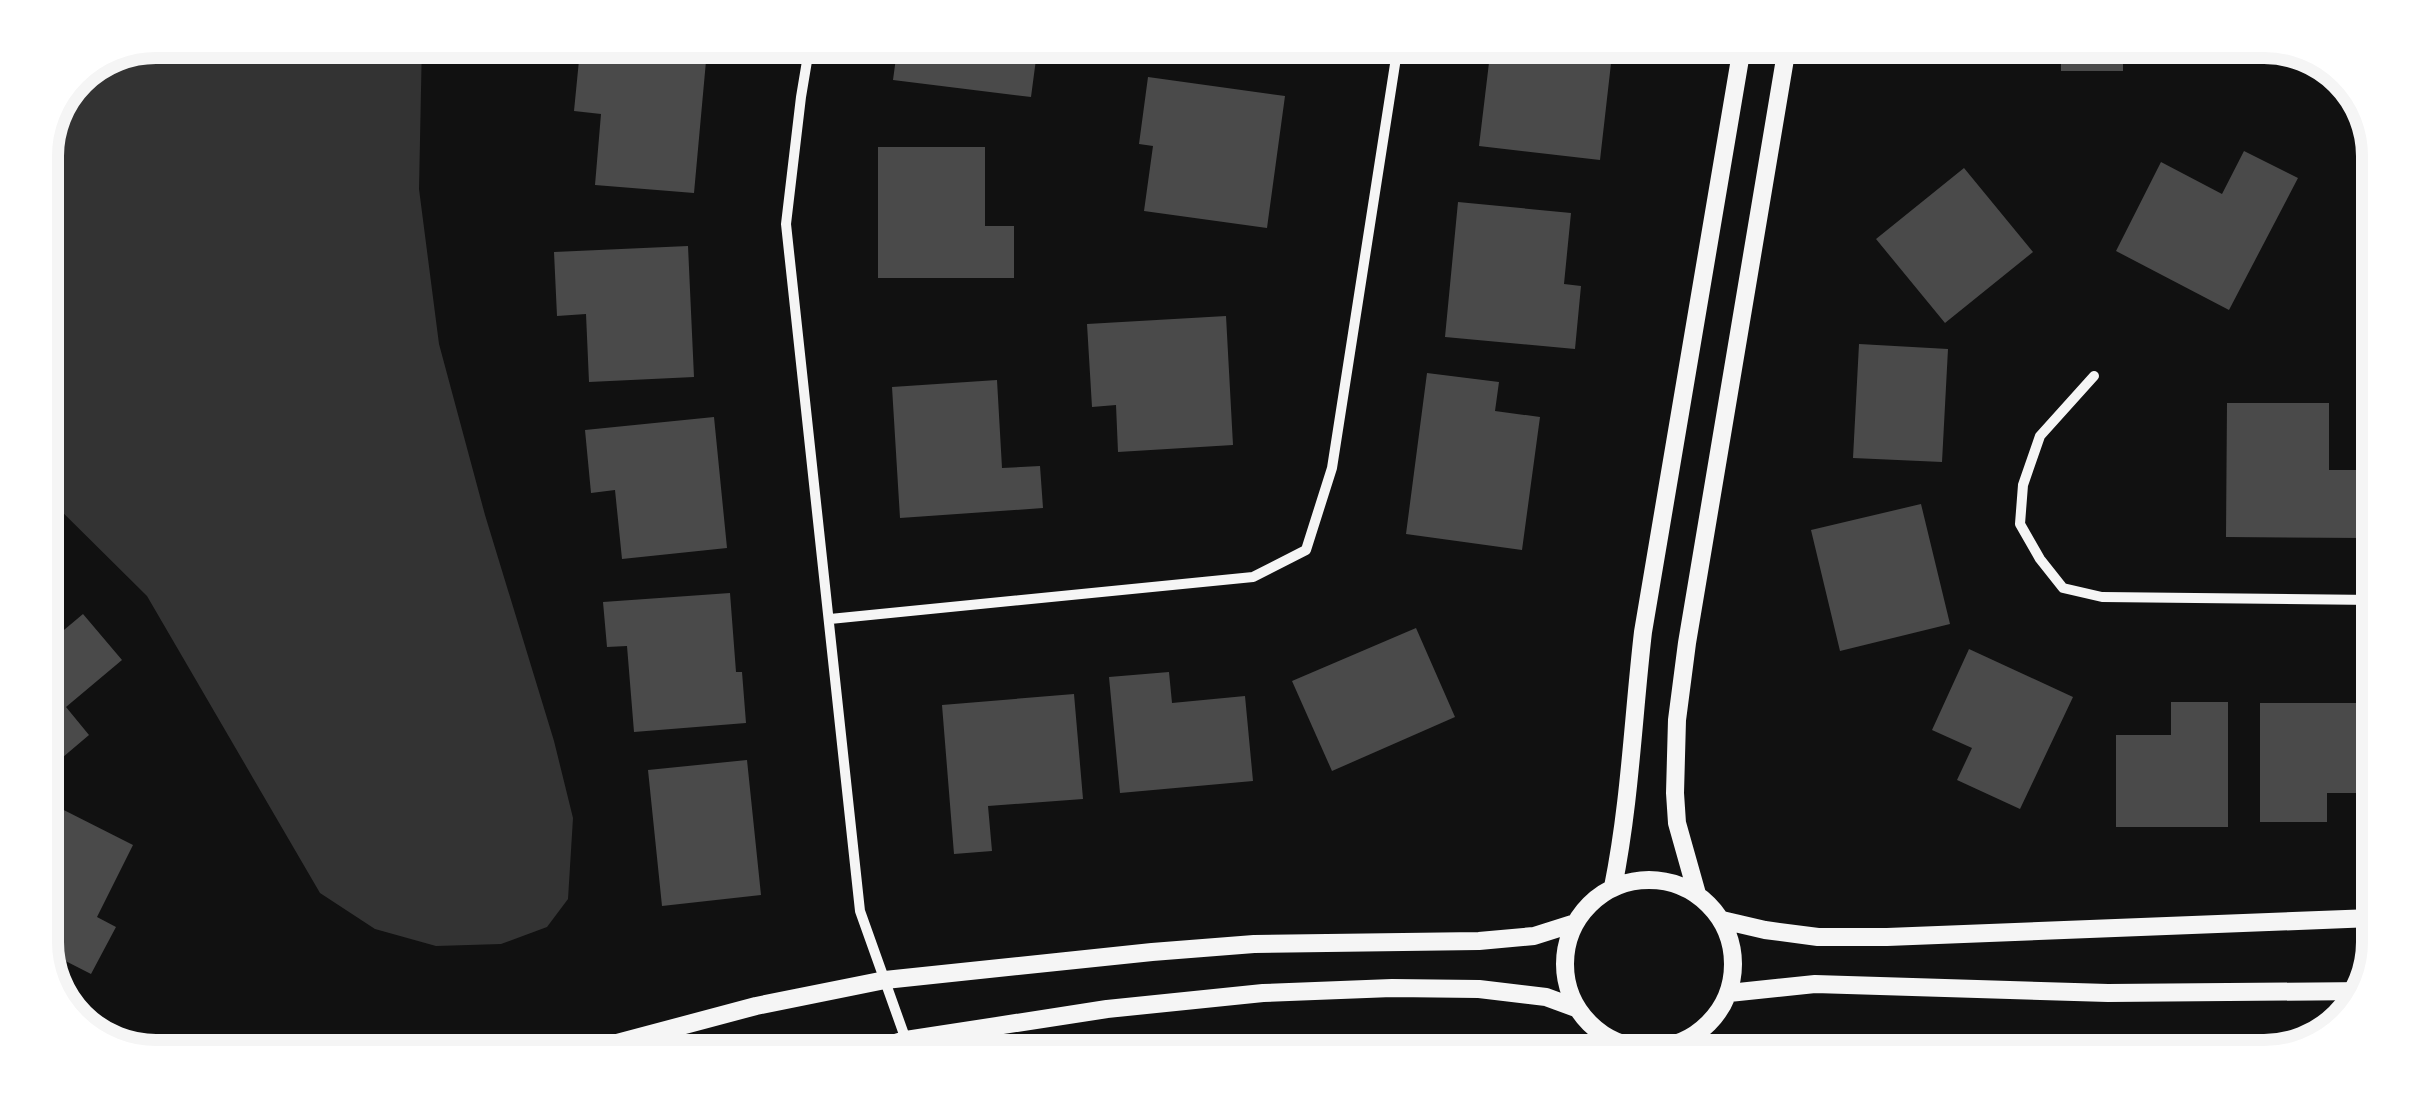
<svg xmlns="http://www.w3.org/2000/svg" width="2420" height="1098" viewBox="0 0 2420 1098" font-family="Jost,sans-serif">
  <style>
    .water { fill: #333 }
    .building { fill: #4a4a4a }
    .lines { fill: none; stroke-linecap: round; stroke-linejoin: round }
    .minor { stroke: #f5f5f5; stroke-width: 10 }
    .tertiary { stroke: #f5f5f5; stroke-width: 18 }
    .rim { fill: none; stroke: #f5f5f5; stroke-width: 12 }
  </style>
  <rect width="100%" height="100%" fill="#111"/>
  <path class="water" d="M 156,40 L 422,41 L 419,189 L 439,344 L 485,515 L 554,741 L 573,818 L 568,899 L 547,927 L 501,944 L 436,946 L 375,929 L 320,893 L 147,596 L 40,490 L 40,149 L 74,74 Z"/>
  <path class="building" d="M 898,43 L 1038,44 L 1031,97 L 893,80 Z
    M 1491,46 L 1613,46 L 1600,160 L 1479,146 Z
    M 1885,47 L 1940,47 L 1940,59 L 1885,59 Z
    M 2061,48 L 2123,48 L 2123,71 L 2061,71 Z
    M 580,50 L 706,61 L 694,193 L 595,185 L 601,114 L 574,111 Z
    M 1148,77 L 1285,96 L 1267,228 L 1144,211 L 1153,146 L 1139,144 Z
    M 878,147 L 985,147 L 985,226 L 1014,226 L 1014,278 L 878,278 Z
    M 2244,151 L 2298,178 L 2229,310 L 2116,251 L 2161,162 L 2222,194 Z
    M 1964,168 L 2033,252 L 1945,323 L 1876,239 Z
    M 1458,202 L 1571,213 L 1564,284 L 1581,286 L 1575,349 L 1445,337 Z
    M 688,246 L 694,377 L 589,382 L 586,314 L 557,316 L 554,252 Z
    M 1226,316 L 1233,445 L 1118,452 L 1116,405 L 1092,407 L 1087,324 Z
    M 1859,344 L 1948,349 L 1942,462 L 1853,458 Z
    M 1427,373 L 1499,382 L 1495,411 L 1540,417 L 1522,550 L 1406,534 Z
    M 997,380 L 1002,468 L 1040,466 L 1043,508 L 900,518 L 892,387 Z
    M 2227,403 L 2329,403 L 2329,470 L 2364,470 L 2364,538 L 2226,537 Z
    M 714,417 L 727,548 L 622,559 L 615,490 L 591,493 L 585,430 Z
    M 1921,504 L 1950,624 L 1840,651 L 1811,530 Z
    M 730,593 L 736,672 L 742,672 L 746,723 L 634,732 L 627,646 L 607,647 L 603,602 Z
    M 40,614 L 58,635 L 83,614 L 122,660 L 66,707 L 89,735 L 56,763 L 40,745 Z
    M 1416,628 L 1455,717 L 1332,771 L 1292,681 Z
    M 1969,649 L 2073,697 L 2020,809 L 1957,780 L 1972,748 L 1932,730 Z
    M 1169,672 L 1172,703 L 1245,696 L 1253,781 L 1120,793 L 1109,677 Z
    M 1074,694 L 1083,799 L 988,806 L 992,851 L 954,854 L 942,705 Z
    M 2171,702 L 2228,702 L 2228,827 L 2116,827 L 2116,735 L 2171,735 Z
    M 2260,703 L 2373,703 L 2373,793 L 2327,793 L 2327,822 L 2260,822 Z
    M 747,760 L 761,895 L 662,906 L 648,770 Z
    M 40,798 L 133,845 L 97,917 L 116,927 L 91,974 L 40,948 Z"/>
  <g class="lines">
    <path class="minor" d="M 810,43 L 801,97 L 786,224 L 860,911 L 906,1040
      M 2094,376 L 2040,436 L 2023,485 L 2020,524 L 2040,559 L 2063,588 L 2102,597 L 2375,600
      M 830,619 L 1253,577 L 1306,550 L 1332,468 L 1398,45"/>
    <path class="tertiary" d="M1565 964a84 84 0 1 1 168 0a84 84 0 1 1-168 0Z
      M 1613,887 C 1630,803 1633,718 1643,632 L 1742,47
      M 1697,894 L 1677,823 L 1675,793 L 1677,720 L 1687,643 L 1787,47
      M 1722,920 L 1765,930 L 1818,937 L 1887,937 L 2372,918
      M 1729,993 L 1815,984 L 2108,993 L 2368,991
      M 587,1051 L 756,1006 L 885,980 L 1152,952 L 1254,944 L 1479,941 L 1534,936 L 1575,923
      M 865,1052 L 906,1040 L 1107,1009 L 1263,993 L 1392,988 L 1479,989 L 1546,997 L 1576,1008"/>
  </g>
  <path d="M0 0H2420V1098H0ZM156 58H2264A98 98 0 0 1 2362 156V942A98 98 0 0 1 2264 1040H156A98 98 0 0 1 58 942V156A98 98 0 0 1 156 58Z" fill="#fff" fill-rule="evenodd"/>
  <path class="rim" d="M156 58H2264A98 98 0 0 1 2362 156V942A98 98 0 0 1 2264 1040H156A98 98 0 0 1 58 942V156A98 98 0 0 1 156 58Z"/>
</svg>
